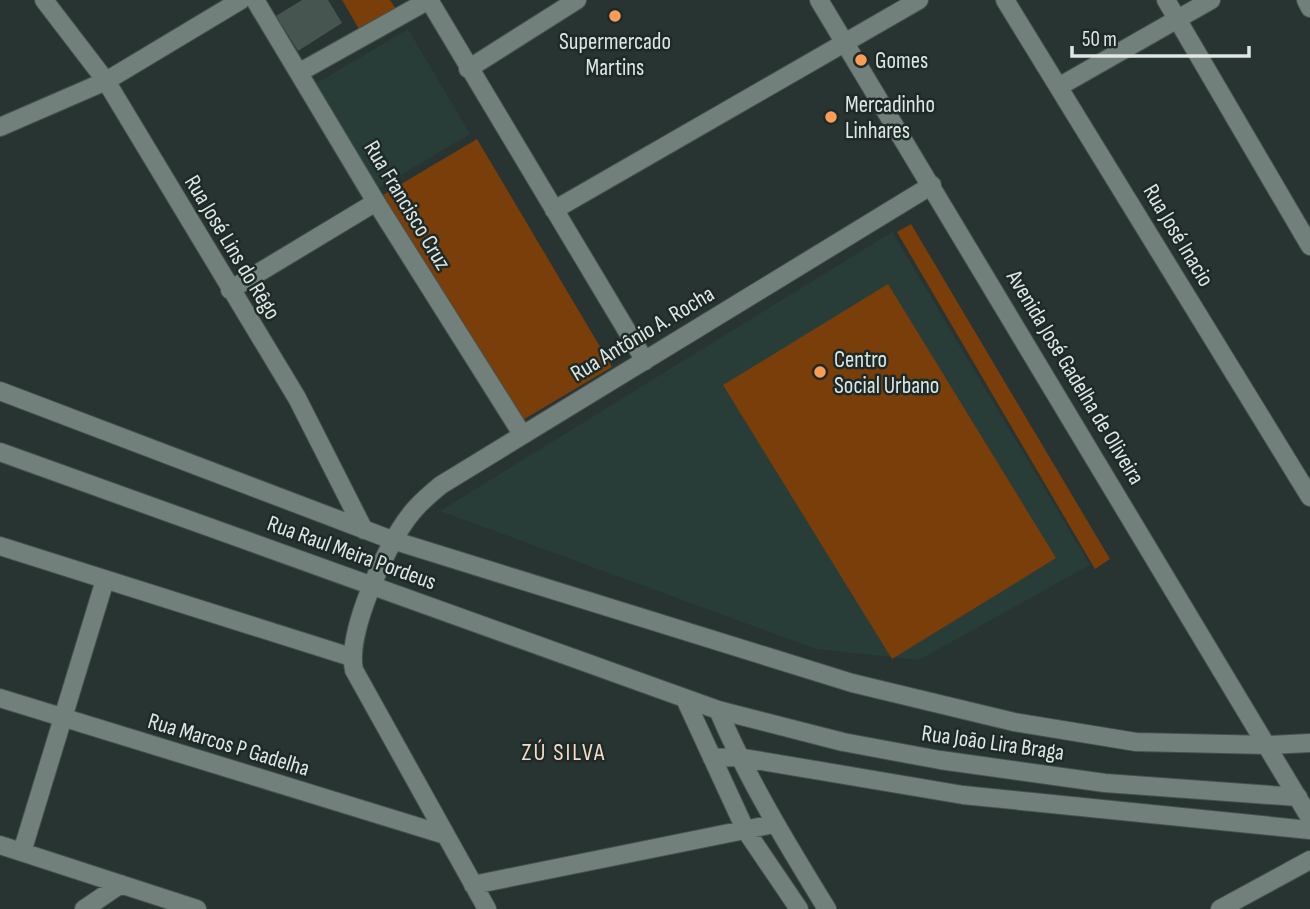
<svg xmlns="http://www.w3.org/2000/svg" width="1310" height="909" viewBox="0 0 1310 909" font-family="'Sofia Sans Condensed',sans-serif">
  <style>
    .built { fill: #283d37 }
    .green { fill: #793e0a }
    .building { fill: #475551 }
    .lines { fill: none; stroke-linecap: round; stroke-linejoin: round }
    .street-casing { stroke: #46514e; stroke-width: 20 }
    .secondary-casing { stroke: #46514e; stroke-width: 20 }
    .street { stroke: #71807b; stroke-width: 18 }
    .secondary { stroke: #71807b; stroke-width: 18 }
    .poi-dot { fill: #fd9c55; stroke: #1e2a27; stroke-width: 2.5 }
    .labels { text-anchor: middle; stroke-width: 5; stroke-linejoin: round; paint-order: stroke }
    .poi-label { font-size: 23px; fill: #dfe7e4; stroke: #1e2a27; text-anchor: start }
    .street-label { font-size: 23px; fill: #dfe7e4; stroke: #1e2a27 }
    .neighbourhood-label { font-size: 24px; letter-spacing: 2px; fill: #f7dbc9; stroke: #1e2a27 }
  </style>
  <rect width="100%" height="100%" fill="#283431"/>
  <path class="built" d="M 408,29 L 470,134 L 374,191 L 312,86 Z
    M 892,232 L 1090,565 L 919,660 L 816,649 L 440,511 Z"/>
  <path class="green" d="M 342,0 L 390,0 L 396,9 L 359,29 Z
    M 477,139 L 612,367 L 511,427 L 376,199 Z
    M 911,224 L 1110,559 L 1095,569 L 897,232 Z
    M 888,284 L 1056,558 L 892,659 L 723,385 Z"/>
  <path class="building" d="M 302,0 L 328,0 L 342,23 L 298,51 L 276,16 Z"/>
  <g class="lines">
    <defs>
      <path id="street" d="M 44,0 L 106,81 L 297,398 L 364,530
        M 255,0 L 376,202 L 522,434
        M 1005,0 L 1310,497
        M 1166,0 L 1310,246
        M 1306,0 L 1310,8
        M 468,69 L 577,0
        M 300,72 L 429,0 L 645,361
        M 1060,86 L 1211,0
        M 0,127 L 106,81 L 241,0
        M 554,210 L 919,0
        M 230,290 L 376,202
        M 0,391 L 392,540 L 852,683 L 1014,722 L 1136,742 L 1269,745 L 1310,743
        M 0,452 L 718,710 L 843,742 L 940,760 L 1105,783 L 1298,797
        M 0,546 L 351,657
        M 0,698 L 445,835
        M 686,701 L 746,831 L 799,909
        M 718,710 C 748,780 787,844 827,909
        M 712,758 L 738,757 L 963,795 L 1310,830
        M 0,845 L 197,909
        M 22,852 L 105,580
        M 473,885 L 774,824
        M 84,909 L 121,884
        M 487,909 L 354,670 C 346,633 386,545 410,515 C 419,503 430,494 441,485 L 932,185
        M 1220,909 L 1310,860"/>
      <path id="secondary" d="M 819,0 L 1310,818"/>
    </defs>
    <use href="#street" class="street-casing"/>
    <use href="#secondary" class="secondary-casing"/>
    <use href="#street" class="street"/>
    <use href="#secondary" class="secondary"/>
  </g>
  <g class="poi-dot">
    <circle cx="615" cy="16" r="7"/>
    <circle cx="861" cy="60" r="7"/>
    <circle cx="831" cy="117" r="7"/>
    <circle cx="820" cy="372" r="7"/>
  </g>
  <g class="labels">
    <g class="poi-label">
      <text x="615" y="49" text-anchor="middle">Supermercado<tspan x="615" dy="26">Martins</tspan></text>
      <text x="875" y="68">Gomes</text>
      <text x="845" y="112">Mercadinho<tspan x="845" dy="26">Linhares</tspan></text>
      <text x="834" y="367">Centro<tspan x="834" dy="26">Social Urbano</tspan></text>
    </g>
    <g class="street-label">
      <text transform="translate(408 205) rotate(59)" y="8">Rua Francisco Cruz</text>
      <text transform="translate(1179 235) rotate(59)" y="8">Rua José Inacio</text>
      <text transform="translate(233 247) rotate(59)" y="8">Rua José Lins do Rêgo</text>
      <text transform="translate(642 333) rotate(-31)" y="8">Rua Antônio A. Rocha</text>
      <text transform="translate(1076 377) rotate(59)" y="8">Avenida José Gadelha de Oliveira</text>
      <text transform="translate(352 552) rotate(20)" y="8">Rua Raul Meira Pordeus</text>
      <text transform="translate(993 742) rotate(8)" y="8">Rua João Lira Braga</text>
      <text transform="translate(229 744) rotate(17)" y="8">Rua Marcos P Gadelha</text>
    </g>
    <g class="neighbourhood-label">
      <text x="564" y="760">ZÚ SILVA</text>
    </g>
  </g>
  <path d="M1072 46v10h177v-10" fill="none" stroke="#dfe7e4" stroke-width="3.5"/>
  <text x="1082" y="46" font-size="21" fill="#dfe7e4" stroke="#1e2a27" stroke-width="5" paint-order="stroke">50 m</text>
</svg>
